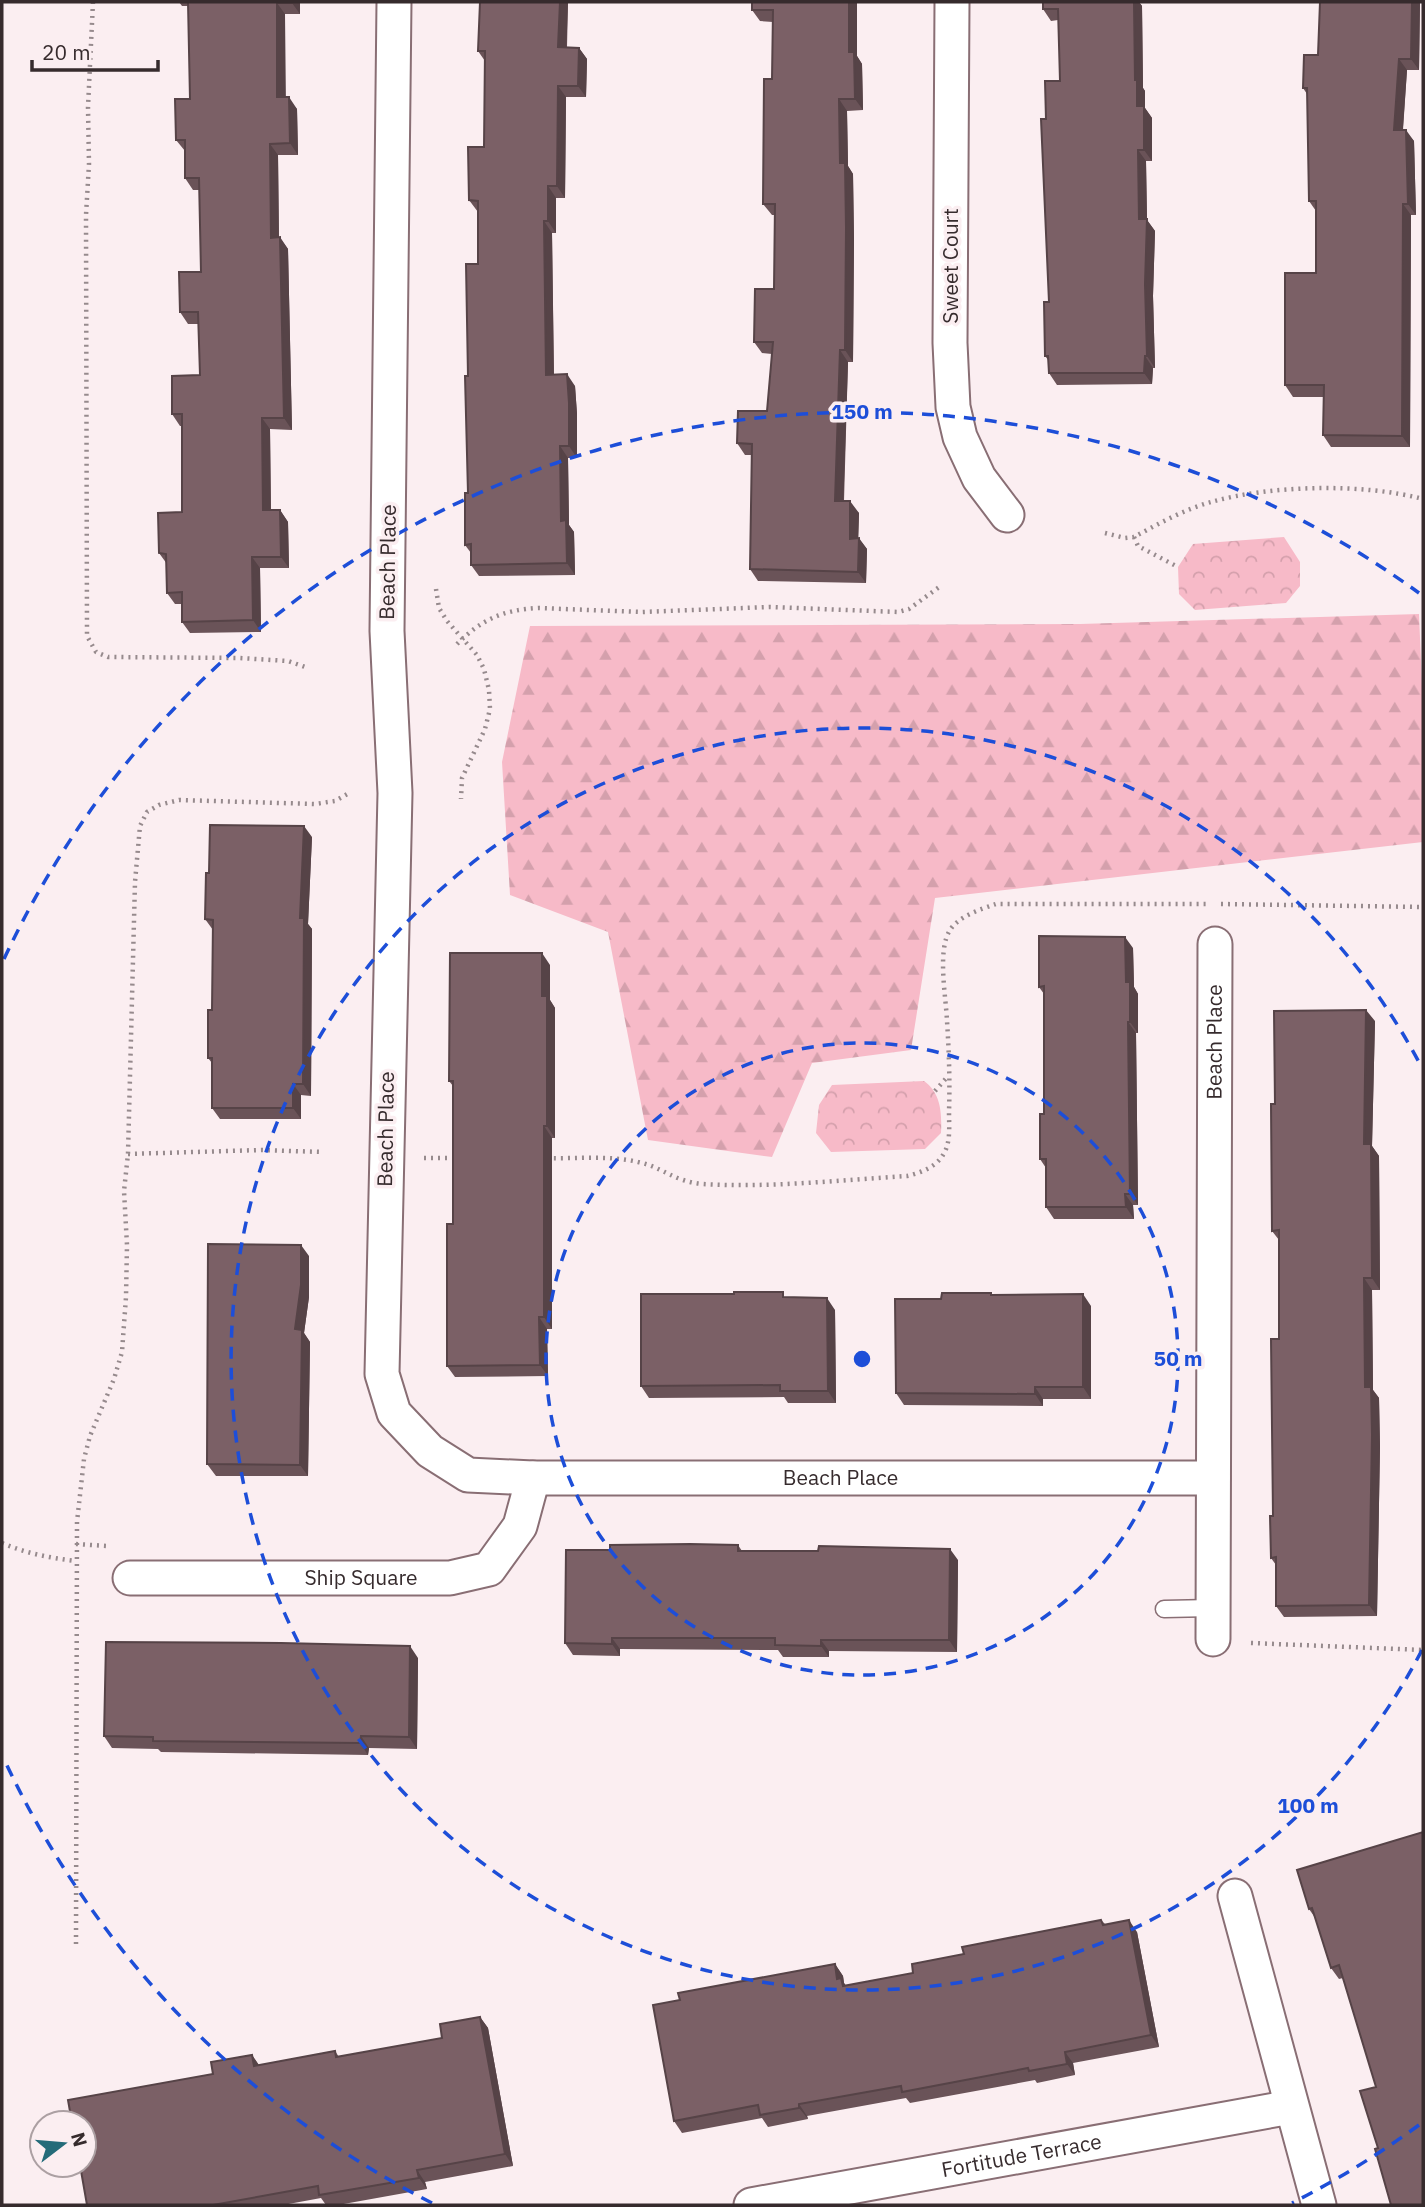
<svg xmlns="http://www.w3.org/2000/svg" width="1425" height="2207" viewBox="0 0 1425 2207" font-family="'IBM Plex Sans',sans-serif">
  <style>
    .forest { fill: url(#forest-firs) }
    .park { fill: url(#park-crowns) }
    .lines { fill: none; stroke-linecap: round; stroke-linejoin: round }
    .lane-casing { stroke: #896e74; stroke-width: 19 }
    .street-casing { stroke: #896e74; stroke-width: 37 }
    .path { stroke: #968a8d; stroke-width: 4.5; stroke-dasharray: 2 5; stroke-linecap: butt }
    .lane { stroke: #fff; stroke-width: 16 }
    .street { stroke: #fff; stroke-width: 33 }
    .wall { fill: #6a5358 }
    .shaded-wall { fill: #564347 }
    .building { fill: #7b6066; stroke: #564347; stroke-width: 2 }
    .ring { fill: none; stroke: #1d4ed8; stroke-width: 3.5; stroke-dasharray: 12 9 }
    .labels { text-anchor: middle; stroke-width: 7; stroke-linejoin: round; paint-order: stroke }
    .street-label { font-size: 21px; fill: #362b2d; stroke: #fbeef1 }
    .centre { fill: #1d4ed8; stroke: #fbeef1; stroke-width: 3.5 }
    .ring-label { font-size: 21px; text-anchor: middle; font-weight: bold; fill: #1d4ed8; stroke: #fbeef1; stroke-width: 7; stroke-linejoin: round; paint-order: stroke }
  </style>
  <defs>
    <pattern id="forest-firs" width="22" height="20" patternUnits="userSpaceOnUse" patternTransform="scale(1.75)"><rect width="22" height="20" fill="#f7bac8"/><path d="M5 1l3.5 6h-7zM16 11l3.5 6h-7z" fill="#d4a0ac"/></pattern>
    <pattern id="park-crowns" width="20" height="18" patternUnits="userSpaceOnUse" patternTransform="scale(1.75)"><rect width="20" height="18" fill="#f7bac8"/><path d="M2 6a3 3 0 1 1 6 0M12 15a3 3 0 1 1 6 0" fill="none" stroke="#d4a0ac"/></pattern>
  </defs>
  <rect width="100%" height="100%" fill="#fbeef1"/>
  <path class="forest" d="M 1419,614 L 1423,710 L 1423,842 L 935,898 L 911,1050 L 812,1063 L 772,1157 L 648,1140 L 608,932 L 510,895 L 502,762 L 530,626 L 1080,624 Z"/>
  <path class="park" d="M 1284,537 L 1300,562 L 1300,586 L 1286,603 L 1195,610 L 1179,594 L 1178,567 L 1193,544 Z
    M 924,1081 C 941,1093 942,1113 941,1133 L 925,1149 L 831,1152 L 816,1133 L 819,1105 L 832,1085 Z"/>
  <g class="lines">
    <defs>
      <path id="lane" d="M 1164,1609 L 1212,1608"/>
      <g id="street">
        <path id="s1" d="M 394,2 L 387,631 L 395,793 L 382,1374 L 394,1413 L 430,1451 L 468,1475 L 533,1478 L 1213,1478"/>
        <path d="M 952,2 L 950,343 L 953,407 L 960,437 L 979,478 L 1007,515"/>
        <path id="s2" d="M 130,1578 L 450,1578 L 489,1569 L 520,1526 L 533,1478"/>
        <path id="s3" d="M 1213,1639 L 1215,944"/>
        <path d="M 1235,1896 L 1319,2205"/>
        <path id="s4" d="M 751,2205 L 1291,2107"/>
      </g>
    </defs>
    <use href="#lane" class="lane-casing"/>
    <use href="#street" class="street-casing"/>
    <path class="path" d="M 93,2 L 88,107 L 89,164 L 86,215 L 87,636 L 96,652 L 108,657 L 240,658 L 288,661 L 308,668
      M 1105,533 L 1125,538 L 1134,537 C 1158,524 1185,509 1211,502 C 1271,485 1363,483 1423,499
      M 1134,537 L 1138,546 L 1178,567
      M 436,589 L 439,608 L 447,621 L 477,655 L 484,669 L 489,690 L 490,709 L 485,729 L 462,778 L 461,799
      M 457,644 C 482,619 503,610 538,608 L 642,612 L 770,607 L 898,612 L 909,609 L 942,585
      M 1221,904 L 1423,907
      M 935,1091 L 948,1076
      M 128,1154 L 261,1150 L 323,1152
      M 424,1158 L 457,1158
      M 547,1158 C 576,1159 609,1155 638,1162 C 662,1167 675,1182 703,1184 C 769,1188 841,1180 907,1176 C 920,1173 936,1167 943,1155 C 951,1143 949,1126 949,1112 C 950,1082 949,1051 947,1021 C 946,997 937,950 950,930 C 959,916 981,909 996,904 L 1209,904
      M 2,1543 C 25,1553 50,1558 76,1561
      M 76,1544 L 107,1546
      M 1251,1643 L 1423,1650
      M 76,1944 L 77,1522 L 84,1459 L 90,1436 L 114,1379 L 122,1352 L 126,1297 L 127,1245 L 124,1191 L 128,1154 L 135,882 L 140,826 L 147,812 L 159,805 L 179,800 L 315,804 L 335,801 L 351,792"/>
    <use href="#lane" class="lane"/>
    <use href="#street" class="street"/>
  </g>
  <path class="wall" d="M 179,2 L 300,2 L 300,14 L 285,14 L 285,97 L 297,109 L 298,155 L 278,155 L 279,237 L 288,249 L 292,430 L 270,429 L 271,510 L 280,510 L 288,522 L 289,568 L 260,568 L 261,632 L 190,633 L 182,622 L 182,604 L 175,604 L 167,593 L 167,564 L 159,553 L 182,512 L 182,426 L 180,426 L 172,414 L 200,375 L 198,324 L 188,324 L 180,312 L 201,272 L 199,190 L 193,190 L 185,178 L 185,151 L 176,140 L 190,99 L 188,6 L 182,6 Z
    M 480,2 L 568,2 L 567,47 L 579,48 L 587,59 L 586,97 L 566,97 L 565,198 L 556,198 L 556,233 L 552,233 L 554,375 L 575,386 L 577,414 L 577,458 L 568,458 L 569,525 L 574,532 L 575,575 L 479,576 L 471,565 L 471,553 L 465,545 L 468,493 L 468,376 L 478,264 L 478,212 L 469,200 L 484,147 L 485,61 L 478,51 Z
    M 857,2 L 857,56 L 862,64 L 863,110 L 847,111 L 848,166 L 853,174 L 854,240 L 853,362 L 848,362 L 844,501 L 859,513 L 858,538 L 867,549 L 866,583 L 758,581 L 750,569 L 752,455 L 745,455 L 737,443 L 767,411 L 772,354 L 762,353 L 754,342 L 774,289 L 774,215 L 772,215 L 763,204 L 772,79 L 773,22 L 760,21 L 752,10 Z
    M 1043,2 L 1139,2 L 1142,6 L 1143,88 L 1145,91 L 1145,108 L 1152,118 L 1152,161 L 1146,161 L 1147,220 L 1155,231 L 1153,296 L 1155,368 L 1153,368 L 1152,384 L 1057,385 L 1049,373 L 1049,361 L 1045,356 L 1049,302 L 1046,119 L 1060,81 L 1058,20 L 1051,21 L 1043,9 Z
    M 1420,2 L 1419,70 L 1407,70 L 1403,130 L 1414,141 L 1416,215 L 1411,215 L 1410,447 L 1331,447 L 1323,435 L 1324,397 L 1293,397 L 1285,385 L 1316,273 L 1316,211 L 1309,201 L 1307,94 L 1303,88 L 1318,55 Z
    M 312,837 L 308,924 L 312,929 L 311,1096 L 301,1095 L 301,1119 L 220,1119 L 212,1108 L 212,1063 L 208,1058 L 212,1010 L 213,930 L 205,919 L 209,873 Z
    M 1133,948 L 1134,987 L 1138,994 L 1138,1033 L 1136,1033 L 1138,1205 L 1133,1205 L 1134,1219 L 1054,1219 L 1046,1207 L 1046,1168 L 1040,1159 L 1044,1114 L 1044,994 L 1039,987 Z
    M 550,965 L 550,1000 L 555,1008 L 555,1138 L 552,1138 L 552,1329 L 547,1329 L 548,1376 L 455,1377 L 447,1366 L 453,1224 L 453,1086 L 449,1081 Z
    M 1375,1021 L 1372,1146 L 1379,1156 L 1380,1290 L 1372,1290 L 1373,1390 L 1379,1398 L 1380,1447 L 1377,1616 L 1284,1617 L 1276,1606 L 1276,1565 L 1271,1558 L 1273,1516 L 1279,1339 L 1279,1240 L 1272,1231 L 1275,1104 Z
    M 309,1256 L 309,1297 L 304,1333 L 310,1342 L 308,1476 L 216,1476 L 207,1464 Z
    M 991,1293 L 992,1295 L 1091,1306 L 1091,1399 L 1043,1399 L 1043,1406 L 904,1405 L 896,1393 L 941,1299 Z
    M 786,1297 L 835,1310 L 836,1403 L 788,1403 L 784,1397 L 649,1398 L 641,1386 Z
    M 738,1545 L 742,1551 L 958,1560 L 957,1652 L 829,1651 L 829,1657 L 783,1657 L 778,1650 L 620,1649 L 620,1656 L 573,1655 L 565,1643 L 610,1550 Z
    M 418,1658 L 417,1749 L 369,1748 L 368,1755 L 161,1752 L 158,1749 L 112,1748 L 104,1736 Z
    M 1423,1832 L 1378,2148 L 1376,2087 L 1343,1978 L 1339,1979 L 1331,1968 L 1316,1919 L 1309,1909 Z
    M 1101,1920 L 1105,1924 L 1137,1932 L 1159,2047 L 1073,2063 L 1075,2075 L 1037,2083 L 1035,2080 L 910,2103 L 906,2098 L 807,2116 L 808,2119 L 768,2127 L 762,2118 L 682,2133 L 674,2121 L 680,2000 L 835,1964 L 843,1976 L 844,1983 L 846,1986 L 913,1973 L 964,1954 Z
    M 480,2017 L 488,2028 L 513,2166 L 425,2182 L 427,2189 L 338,2205 L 326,2205 L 321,2198 L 283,2205 L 87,2205 L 213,2074 L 252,2055 L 259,2065 L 335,2051 L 339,2057 L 442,2038 Z"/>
  <path class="shaded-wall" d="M 292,2 L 300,2 L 300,14 L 292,3 Z
    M 560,2 L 568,2 L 566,59 L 558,47 Z
    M 849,2 L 857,2 L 857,56 L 862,64 L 863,110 L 855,99 L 849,52 Z
    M 1134,2 L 1139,2 L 1142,6 L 1143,88 L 1145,91 L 1145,108 L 1152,118 L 1152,161 L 1144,150 L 1137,106 L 1135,80 Z
    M 1412,2 L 1420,2 L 1419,70 L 1411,59 Z
    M 277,3 L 285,14 L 286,109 L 277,97 Z
    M 579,48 L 587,59 L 586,97 L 578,86 Z
    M 1399,59 L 1407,70 L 1402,141 L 1394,130 Z
    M 558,86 L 566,97 L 565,198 L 557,186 Z
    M 289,97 L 297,109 L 298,155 L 290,143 Z
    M 839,99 L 847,111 L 848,166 L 853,174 L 854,240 L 853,362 L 845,350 Z
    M 1406,130 L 1414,141 L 1416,215 L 1408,204 Z
    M 270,144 L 278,155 L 279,249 L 271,238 Z
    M 1138,150 L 1146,161 L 1147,220 L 1155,231 L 1153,296 L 1155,368 L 1147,356 L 1139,219 Z
    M 548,186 L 556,198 L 556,233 L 548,221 Z
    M 1403,204 L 1411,215 L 1410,447 L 1402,436 Z
    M 544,221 L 552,233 L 554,386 L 546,375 Z
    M 280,237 L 288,249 L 292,430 L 284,418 Z
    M 840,350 L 848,362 L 843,513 L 835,501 Z
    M 1145,356 L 1153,368 L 1152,384 L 1144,373 Z
    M 567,374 L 575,386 L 577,414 L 577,458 L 569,446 Z
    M 262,418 L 270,429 L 271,522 L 263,510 Z
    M 560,446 L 568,458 L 569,525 L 574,532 L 575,575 L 567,563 L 561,521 Z
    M 850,501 L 859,513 L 858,550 L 850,539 Z
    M 280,510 L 288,522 L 289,568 L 281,557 Z
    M 859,538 L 867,549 L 866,583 L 858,572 Z
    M 252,557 L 260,568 L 261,632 L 253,620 Z
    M 304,826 L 312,837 L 308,924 L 312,929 L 311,1096 L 303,1084 L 300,918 Z
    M 1125,937 L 1133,948 L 1134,987 L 1138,994 L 1138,1033 L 1130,1022 L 1126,982 Z
    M 542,953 L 550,965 L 550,1000 L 555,1008 L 555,1138 L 547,1126 L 542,996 Z
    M 1366,1010 L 1375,1021 L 1372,1146 L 1379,1156 L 1380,1290 L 1372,1278 L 1364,1144 Z
    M 1128,1022 L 1136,1033 L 1138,1205 L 1130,1194 Z
    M 293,1084 L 301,1095 L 301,1119 L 293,1108 Z
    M 544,1126 L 552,1138 L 552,1329 L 544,1317 Z
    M 1125,1194 L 1133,1205 L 1134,1219 L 1126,1207 Z
    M 301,1245 L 309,1256 L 309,1297 L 304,1333 L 310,1342 L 308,1476 L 300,1465 L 295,1329 Z
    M 1364,1278 L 1372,1290 L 1373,1390 L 1379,1398 L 1380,1447 L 1377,1616 L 1369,1605 Z
    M 1083,1294 L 1091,1306 L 1091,1399 L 1083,1387 Z
    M 827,1298 L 835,1310 L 836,1403 L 828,1391 Z
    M 539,1317 L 547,1329 L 548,1376 L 540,1365 Z
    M 1035,1387 L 1043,1399 L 1043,1406 L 1035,1394 Z
    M 950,1549 L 958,1560 L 957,1652 L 949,1640 Z
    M 612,1638 L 620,1649 L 620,1656 L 612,1644 Z
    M 821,1640 L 829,1651 L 829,1657 L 821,1646 Z
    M 410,1646 L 418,1658 L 417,1749 L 409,1737 Z
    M 361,1736 L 369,1748 L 368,1755 L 360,1743 Z
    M 1129,1920 L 1137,1932 L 1159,2047 L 1151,2035 Z
    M 835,1964 L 843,1976 L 844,1983 L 849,1990 L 851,1998 L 837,1979 Z
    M 480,2017 L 488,2028 L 513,2166 L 505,2154 Z
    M 1065,2052 L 1073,2063 L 1075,2075 L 1067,2064 Z
    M 252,2055 L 260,2067 L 254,2066 Z
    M 799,2104 L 807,2116 L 808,2119 L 799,2108 Z
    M 417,2170 L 425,2182 L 427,2189 L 419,2178 Z"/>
  <path class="building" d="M 188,2 L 292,2 L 292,3 L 277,3 L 277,97 L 289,97 L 290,143 L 270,144 L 271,238 L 280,237 L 284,418 L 262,418 L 263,510 L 280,510 L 281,557 L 252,557 L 253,620 L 182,622 L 182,592 L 167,593 L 166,554 L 159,553 L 158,513 L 182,512 L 182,414 L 172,414 L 172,376 L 200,375 L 198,312 L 180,312 L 179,272 L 201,272 L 199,178 L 185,178 L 185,140 L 176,140 L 175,99 L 190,99 Z
    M 480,2 L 560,2 L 558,47 L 579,48 L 578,86 L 558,86 L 557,186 L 548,186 L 548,221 L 544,221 L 546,375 L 567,374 L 569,403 L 569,446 L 560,446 L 561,521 L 566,520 L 567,563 L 471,565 L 471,544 L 465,545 L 465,493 L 468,493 L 465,376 L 468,376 L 466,264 L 478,264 L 478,201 L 469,200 L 468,147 L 484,147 L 485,51 L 478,51 Z
    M 752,2 L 849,2 L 849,52 L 854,52 L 855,99 L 839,99 L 840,163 L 845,163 L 846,228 L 845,350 L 840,350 L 835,501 L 850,501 L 850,539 L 859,538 L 858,572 L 750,569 L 752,444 L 737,443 L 738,411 L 767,411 L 773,342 L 754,342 L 755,289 L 774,289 L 775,204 L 763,204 L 764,79 L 772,79 L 773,10 L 752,10 Z
    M 1043,2 L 1134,2 L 1135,80 L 1137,80 L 1137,106 L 1144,106 L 1144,150 L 1138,150 L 1139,219 L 1147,219 L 1145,284 L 1147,356 L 1145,356 L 1144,373 L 1049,373 L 1048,356 L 1045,356 L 1044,302 L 1049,302 L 1041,119 L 1046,119 L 1045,81 L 1060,81 L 1058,9 L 1043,9 Z
    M 1320,2 L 1412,2 L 1411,59 L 1399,59 L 1394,130 L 1406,130 L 1408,204 L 1403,204 L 1402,436 L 1323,435 L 1324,385 L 1285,385 L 1285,273 L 1316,273 L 1316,201 L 1309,201 L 1307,88 L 1303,88 L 1304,55 L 1318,55 Z
    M 210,825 L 304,826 L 300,918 L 304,918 L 303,1084 L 293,1084 L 293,1108 L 212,1108 L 212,1058 L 208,1058 L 208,1010 L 212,1010 L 213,920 L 205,919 L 206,873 L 209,873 Z
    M 1039,936 L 1125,937 L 1126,982 L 1130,982 L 1130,1022 L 1128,1022 L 1130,1194 L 1125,1194 L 1126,1207 L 1046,1207 L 1046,1159 L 1040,1159 L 1040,1114 L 1044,1114 L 1044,986 L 1039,987 Z
    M 450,953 L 542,953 L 542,996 L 547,996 L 547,1126 L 544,1126 L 544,1317 L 539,1317 L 540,1365 L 447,1366 L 447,1224 L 453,1224 L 453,1081 L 449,1081 Z
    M 1366,1010 L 1364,1144 L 1371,1144 L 1372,1278 L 1364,1278 L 1365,1387 L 1371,1387 L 1372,1435 L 1369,1605 L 1276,1606 L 1276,1557 L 1271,1558 L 1270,1516 L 1273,1516 L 1271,1339 L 1279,1339 L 1279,1230 L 1272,1231 L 1271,1104 L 1275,1104 L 1274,1011 Z
    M 208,1244 L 301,1245 L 301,1285 L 295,1329 L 302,1330 L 300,1465 L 207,1464 Z
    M 734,1292 L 783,1292 L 783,1297 L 827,1298 L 828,1391 L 780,1391 L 780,1385 L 641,1386 L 641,1294 L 734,1294 Z
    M 942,1293 L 991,1293 L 991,1295 L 1083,1294 L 1083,1387 L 1035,1387 L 1035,1394 L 896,1393 L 895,1299 L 941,1299 Z
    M 690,1544 L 738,1545 L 738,1551 L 818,1551 L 819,1546 L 950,1549 L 949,1640 L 821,1640 L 821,1646 L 775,1645 L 775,1638 L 612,1638 L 612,1644 L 565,1643 L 566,1550 L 610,1550 L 610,1545 Z
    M 106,1642 L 281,1643 L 410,1646 L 409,1737 L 361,1736 L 360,1743 L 153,1741 L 153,1737 L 104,1736 Z
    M 1423,1832 L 1423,2205 L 1391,2205 L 1375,2149 L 1378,2148 L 1360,2091 L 1376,2087 L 1339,1965 L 1331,1968 L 1312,1908 L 1309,1909 L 1297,1870 Z
    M 1101,1920 L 1103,1925 L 1129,1920 L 1151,2035 L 1065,2052 L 1067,2064 L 1029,2071 L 1028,2068 L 902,2092 L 901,2086 L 799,2104 L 799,2108 L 760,2115 L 758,2105 L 674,2121 L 653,2005 L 680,2000 L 678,1993 L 835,1964 L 837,1979 L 841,1978 L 843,1986 L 913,1973 L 912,1964 L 964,1954 L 962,1947 Z
    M 480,2017 L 505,2154 L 417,2170 L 419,2178 L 319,2195 L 318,2186 L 213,2205 L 87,2205 L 80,2165 L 84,2165 L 84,2123 L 72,2123 L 68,2100 L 213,2074 L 211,2062 L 252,2055 L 254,2066 L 335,2051 L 336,2057 L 442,2038 L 440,2024 Z"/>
  <g class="ring">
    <circle cx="862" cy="1359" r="316"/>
    <path d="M1422 1650A631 631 0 1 1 1422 1068"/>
    <path d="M1419 2125A947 947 0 0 1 1292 2203M432 2203A947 947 0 0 1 4 1759M4 959A947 947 0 0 1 1419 593"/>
  </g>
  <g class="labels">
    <g class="street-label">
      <text transform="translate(951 266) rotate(-90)" y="7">Sweet Court</text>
      <text transform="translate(388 562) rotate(-89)" y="7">Beach Place</text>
      <text dy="7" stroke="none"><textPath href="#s3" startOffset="597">Beach Place</textPath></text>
      <text transform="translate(386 1129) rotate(-89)" y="7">Beach Place</text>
      <text dy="7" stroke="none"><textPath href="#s1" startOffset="1883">Beach Place</textPath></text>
      <text dy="7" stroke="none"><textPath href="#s2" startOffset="231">Ship Square</textPath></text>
      <text dy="7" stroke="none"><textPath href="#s4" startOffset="275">Fortitude Terrace</textPath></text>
    </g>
  </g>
  <circle cx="862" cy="1359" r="10" class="centre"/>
  <g class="ring-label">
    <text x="862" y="419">150 m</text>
    <text x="1178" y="1366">50 m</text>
    <text x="1308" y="1813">100 m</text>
  </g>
  <rect width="1425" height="2207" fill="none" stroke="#362b2d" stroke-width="7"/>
  <g transform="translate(63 2144) rotate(74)"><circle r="33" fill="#fbeef1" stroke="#aca0a3" stroke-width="2"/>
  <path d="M0-5L12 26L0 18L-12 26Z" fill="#246b79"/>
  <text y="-10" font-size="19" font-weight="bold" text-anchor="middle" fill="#362b2d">N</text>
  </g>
  <path d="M32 60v10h126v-10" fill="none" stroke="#362b2d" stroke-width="3.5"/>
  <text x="42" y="60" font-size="21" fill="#362b2d" stroke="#fbeef1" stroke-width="5" paint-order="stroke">20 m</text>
</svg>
